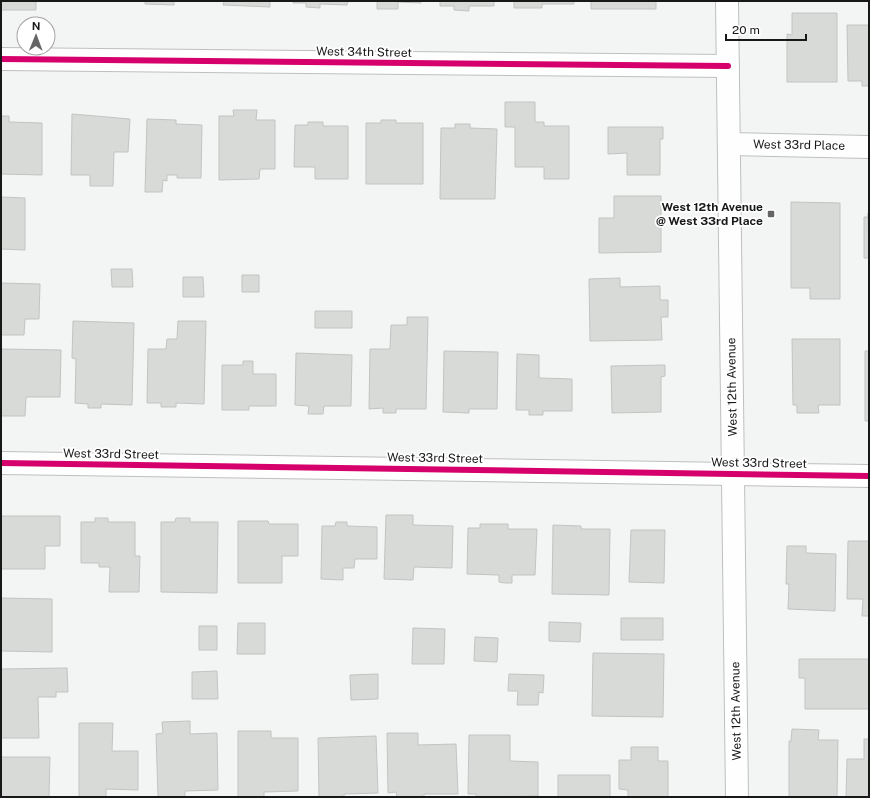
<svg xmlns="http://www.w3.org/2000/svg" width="870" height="798" viewBox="0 0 870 798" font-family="'Public Sans',sans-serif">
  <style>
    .building { fill: #d8dad8; stroke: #c2c4c3 }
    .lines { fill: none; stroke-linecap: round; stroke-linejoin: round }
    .minor-casing { stroke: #bec0bf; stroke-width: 24 }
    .secondary-casing { stroke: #bec0bf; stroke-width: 24 }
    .minor { stroke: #fdfefd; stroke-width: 22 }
    .secondary { stroke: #fdfefd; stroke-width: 22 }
    .cycleway-casing { stroke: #fff; stroke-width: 8 }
    .cycleway { stroke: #d6006c; stroke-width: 6 }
    .poi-dot { fill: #646564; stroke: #fff; stroke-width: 1.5 }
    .labels { text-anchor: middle; stroke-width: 3.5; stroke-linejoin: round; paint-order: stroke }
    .street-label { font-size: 12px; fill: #171817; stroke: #fff }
    .poi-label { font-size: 12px; font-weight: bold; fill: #171817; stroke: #fff; text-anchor: end }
  </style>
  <rect width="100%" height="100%" fill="#f3f5f4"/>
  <path class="building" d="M 1,1 L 36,1 L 36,10 L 1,10 Z
    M 145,1 L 174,1 L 174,5 L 145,4 Z
    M 224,1 L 270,1 L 270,7 L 223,5 Z
    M 293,1 L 348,1 L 347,5 L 320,4 L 320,8 L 306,7 L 306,3 L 293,3 Z
    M 366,1 L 421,1 L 421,3 L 398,2 L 398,9 L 377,9 L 377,1 Z
    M 440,1 L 494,1 L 494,6 L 469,6 L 469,11 L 454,10 L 454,6 L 440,6 Z
    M 514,1 L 574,1 L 574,4 L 542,4 L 542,8 L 514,8 Z
    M 591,1 L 656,1 L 656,9 L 591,9 Z
    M 792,13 L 837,13 L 837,82 L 787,82 L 787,34 L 792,35 Z
    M 847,25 L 869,25 L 869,86 L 862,86 L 862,81 L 848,81 Z
    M 505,102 L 535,102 L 535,122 L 544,122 L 544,126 L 569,126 L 569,179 L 544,179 L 544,167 L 515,167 L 515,127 L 505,127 Z
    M 233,110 L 257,110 L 256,120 L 275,120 L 275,169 L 260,169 L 259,179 L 219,180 L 219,116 L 234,116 Z
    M 72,114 L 130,119 L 128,152 L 114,152 L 113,186 L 90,186 L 90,175 L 71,175 Z
    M 1,116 L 9,116 L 9,122 L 42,123 L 42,175 L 1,174 Z
    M 147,119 L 176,120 L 176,124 L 202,125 L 201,178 L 177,178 L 177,175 L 167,175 L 167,181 L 163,180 L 162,192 L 145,192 Z
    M 381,120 L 396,120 L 396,123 L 423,123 L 423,184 L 366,184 L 366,123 L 381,123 Z
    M 308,122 L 323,122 L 323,126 L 348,126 L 348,179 L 315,179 L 315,167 L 294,167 L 295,125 L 308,125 Z
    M 455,124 L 470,124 L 470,128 L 497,129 L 495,199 L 440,199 L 441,128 L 455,128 Z
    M 608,127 L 663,127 L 663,139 L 660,139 L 660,175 L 627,175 L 627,153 L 608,154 Z
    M 614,196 L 661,196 L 661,252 L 599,253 L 599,218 L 614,218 Z
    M 1,197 L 25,198 L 25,250 L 1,249 Z
    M 791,202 L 840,203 L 840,299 L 810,299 L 810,288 L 791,288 Z
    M 868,213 L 869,258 L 864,258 L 864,217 L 868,217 Z
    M 111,269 L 132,269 L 133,287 L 112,287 Z
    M 242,275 L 259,275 L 259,292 L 242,292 Z
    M 183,277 L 203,277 L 204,297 L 183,297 Z
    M 620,278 L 620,287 L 660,286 L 660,300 L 668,300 L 668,317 L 661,317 L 662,340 L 590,341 L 589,279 Z
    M 1,283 L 40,284 L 39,319 L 25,319 L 24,335 L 1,335 Z
    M 315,311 L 352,311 L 352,328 L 315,328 Z
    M 407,317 L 428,317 L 426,409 L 396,409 L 396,413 L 383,413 L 383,408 L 369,409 L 370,349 L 390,349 L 391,325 L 407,325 Z
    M 73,321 L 134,323 L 132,405 L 101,404 L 101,408 L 88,408 L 88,404 L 75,403 L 76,359 L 72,358 Z
    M 178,321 L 206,321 L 204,404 L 176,403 L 176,407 L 161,407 L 161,403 L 147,403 L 148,349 L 166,349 L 167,339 L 177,339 Z
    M 792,339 L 840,339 L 840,405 L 818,405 L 819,413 L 797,413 L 797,405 L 793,405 Z
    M 1,349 L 61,350 L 60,397 L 26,397 L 25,416 L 1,416 Z
    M 444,351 L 498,352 L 497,409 L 469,409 L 469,413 L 443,412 Z
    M 865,351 L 869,351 L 869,421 L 865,421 Z
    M 296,353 L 352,355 L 351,406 L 324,406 L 323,414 L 308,414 L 309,406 L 295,405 Z
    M 517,354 L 539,355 L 539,378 L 572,379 L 572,411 L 543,411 L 543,415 L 529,415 L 529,410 L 516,410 Z
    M 243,361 L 253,361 L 253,374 L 276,374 L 276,406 L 249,406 L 249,410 L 222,410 L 222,365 L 243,365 Z
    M 665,365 L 665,376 L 661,377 L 661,412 L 612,413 L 611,366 Z
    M 386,515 L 413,515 L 413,525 L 453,526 L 452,568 L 414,567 L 413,580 L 384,579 Z
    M 1,516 L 60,516 L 60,546 L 45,546 L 45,569 L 1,569 Z
    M 95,518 L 108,518 L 108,522 L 135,522 L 135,556 L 140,556 L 139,592 L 109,592 L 110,567 L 99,567 L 99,563 L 81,563 L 81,522 L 95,522 Z
    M 176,518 L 190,518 L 190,522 L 218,522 L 217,593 L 161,592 L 161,522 L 175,522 Z
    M 238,521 L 268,521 L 269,524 L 298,524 L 298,556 L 282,556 L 282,583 L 238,583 Z
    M 336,522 L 347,522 L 347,526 L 377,527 L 377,559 L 355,559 L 354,568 L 343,568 L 343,580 L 321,579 L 322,526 L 335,526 Z
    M 480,524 L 508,524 L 508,529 L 537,529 L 535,575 L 512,575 L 512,583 L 505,583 L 499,582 L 499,575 L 467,574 L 468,528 L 480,528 Z
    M 553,525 L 581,526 L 581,529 L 610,529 L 609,595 L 552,594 Z
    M 631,530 L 665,530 L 664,583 L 629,582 Z
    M 848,541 L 869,541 L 869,616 L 862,616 L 863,599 L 847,599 Z
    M 787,546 L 806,546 L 806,553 L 836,554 L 835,611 L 788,609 L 789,584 L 786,584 Z
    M 1,598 L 52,599 L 52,652 L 1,651 Z
    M 621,618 L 663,618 L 663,640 L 621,640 Z
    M 549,622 L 581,623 L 580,642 L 549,641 Z
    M 238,623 L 265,623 L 265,654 L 237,654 Z
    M 199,626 L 217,626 L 217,650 L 199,650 Z
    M 413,628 L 445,629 L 444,664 L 412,664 Z
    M 475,637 L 498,638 L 497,662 L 474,661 Z
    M 593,653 L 664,654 L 663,717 L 592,716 Z
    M 799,659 L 869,659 L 869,709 L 805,709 L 805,678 L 799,678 Z
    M 67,668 L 68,692 L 56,692 L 56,697 L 38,697 L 39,738 L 1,738 L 1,669 Z
    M 217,671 L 218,699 L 192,699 L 192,672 Z
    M 378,674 L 378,699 L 351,700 L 350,675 Z
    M 509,674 L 544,675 L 543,693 L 539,692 L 538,705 L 517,705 L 518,691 L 508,691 Z
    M 190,721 L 190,734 L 217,733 L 218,790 L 185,791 L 185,797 L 158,797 L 156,734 L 163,733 L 162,722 Z
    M 79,723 L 113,723 L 112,751 L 138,751 L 138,790 L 106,789 L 106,797 L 79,797 Z
    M 792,729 L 819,730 L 818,740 L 838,740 L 837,797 L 789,797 L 789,741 L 791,741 Z
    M 238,731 L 271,731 L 271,738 L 298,738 L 298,791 L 264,792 L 264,797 L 238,797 Z
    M 387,733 L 418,733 L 418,745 L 456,744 L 458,794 L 424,794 L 424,797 L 397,797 L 396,792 L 388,793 Z
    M 469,735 L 510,735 L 510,761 L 538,762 L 538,796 L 476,797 L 476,794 L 468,794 Z
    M 376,736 L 378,793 L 344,794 L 344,797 L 319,797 L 318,738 Z
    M 864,739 L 869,739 L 869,797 L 846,797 L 847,759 L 864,759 Z
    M 631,747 L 658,747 L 658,761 L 668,761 L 668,797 L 628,797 L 628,790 L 619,789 L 619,760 L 631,760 Z
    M 1,757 L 50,757 L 49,797 L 1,797 Z
    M 558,775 L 610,775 L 610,797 L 558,797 Z"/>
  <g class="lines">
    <defs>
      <path id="minor" d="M 1,59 L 728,66
        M 729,144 L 869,147
        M 1,463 L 869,476"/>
      <path id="secondary" d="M 727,1 L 737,797"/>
    </defs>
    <use href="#minor" class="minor-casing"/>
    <use href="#secondary" class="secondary-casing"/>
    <use href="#minor" class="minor"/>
    <use href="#secondary" class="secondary"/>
    <defs>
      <path id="cycleway" d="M 1,59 L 728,66
        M 1,463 L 869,476"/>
    </defs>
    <use href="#cycleway" class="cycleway-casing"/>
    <use href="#cycleway" class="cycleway"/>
  </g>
  <rect class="poi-dot" x="767" y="210" width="8" height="8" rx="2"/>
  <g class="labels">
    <g class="street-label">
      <text transform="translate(364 52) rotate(1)" y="4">West 34th Street</text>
      <text transform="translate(799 145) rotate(1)" y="4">West 33rd Place</text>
      <text transform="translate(732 387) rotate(-91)" y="4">West 12th Avenue</text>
      <text transform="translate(111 454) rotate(1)" y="4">West 33rd Street</text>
      <text transform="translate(435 458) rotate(1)" y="4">West 33rd Street</text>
      <text transform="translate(759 463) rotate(1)" y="4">West 33rd Street</text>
      <text transform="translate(736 711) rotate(-91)" y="4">West 12th Avenue</text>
    </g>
    <g class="poi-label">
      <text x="763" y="211">West 12th Avenue<tspan x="763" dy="14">@ West 33rd Place</tspan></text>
    </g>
  </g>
  <rect width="870" height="798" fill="none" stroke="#171817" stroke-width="4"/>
  <g transform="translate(36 36) rotate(1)"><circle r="19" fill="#ffffff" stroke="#a2a3a2"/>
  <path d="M0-3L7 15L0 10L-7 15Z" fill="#646564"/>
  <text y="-6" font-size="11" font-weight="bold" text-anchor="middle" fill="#171817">N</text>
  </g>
  <path d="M726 34v6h80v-6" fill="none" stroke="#171817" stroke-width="2"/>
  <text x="732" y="34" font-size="12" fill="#171817" stroke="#ffffff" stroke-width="3" paint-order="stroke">20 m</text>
</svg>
